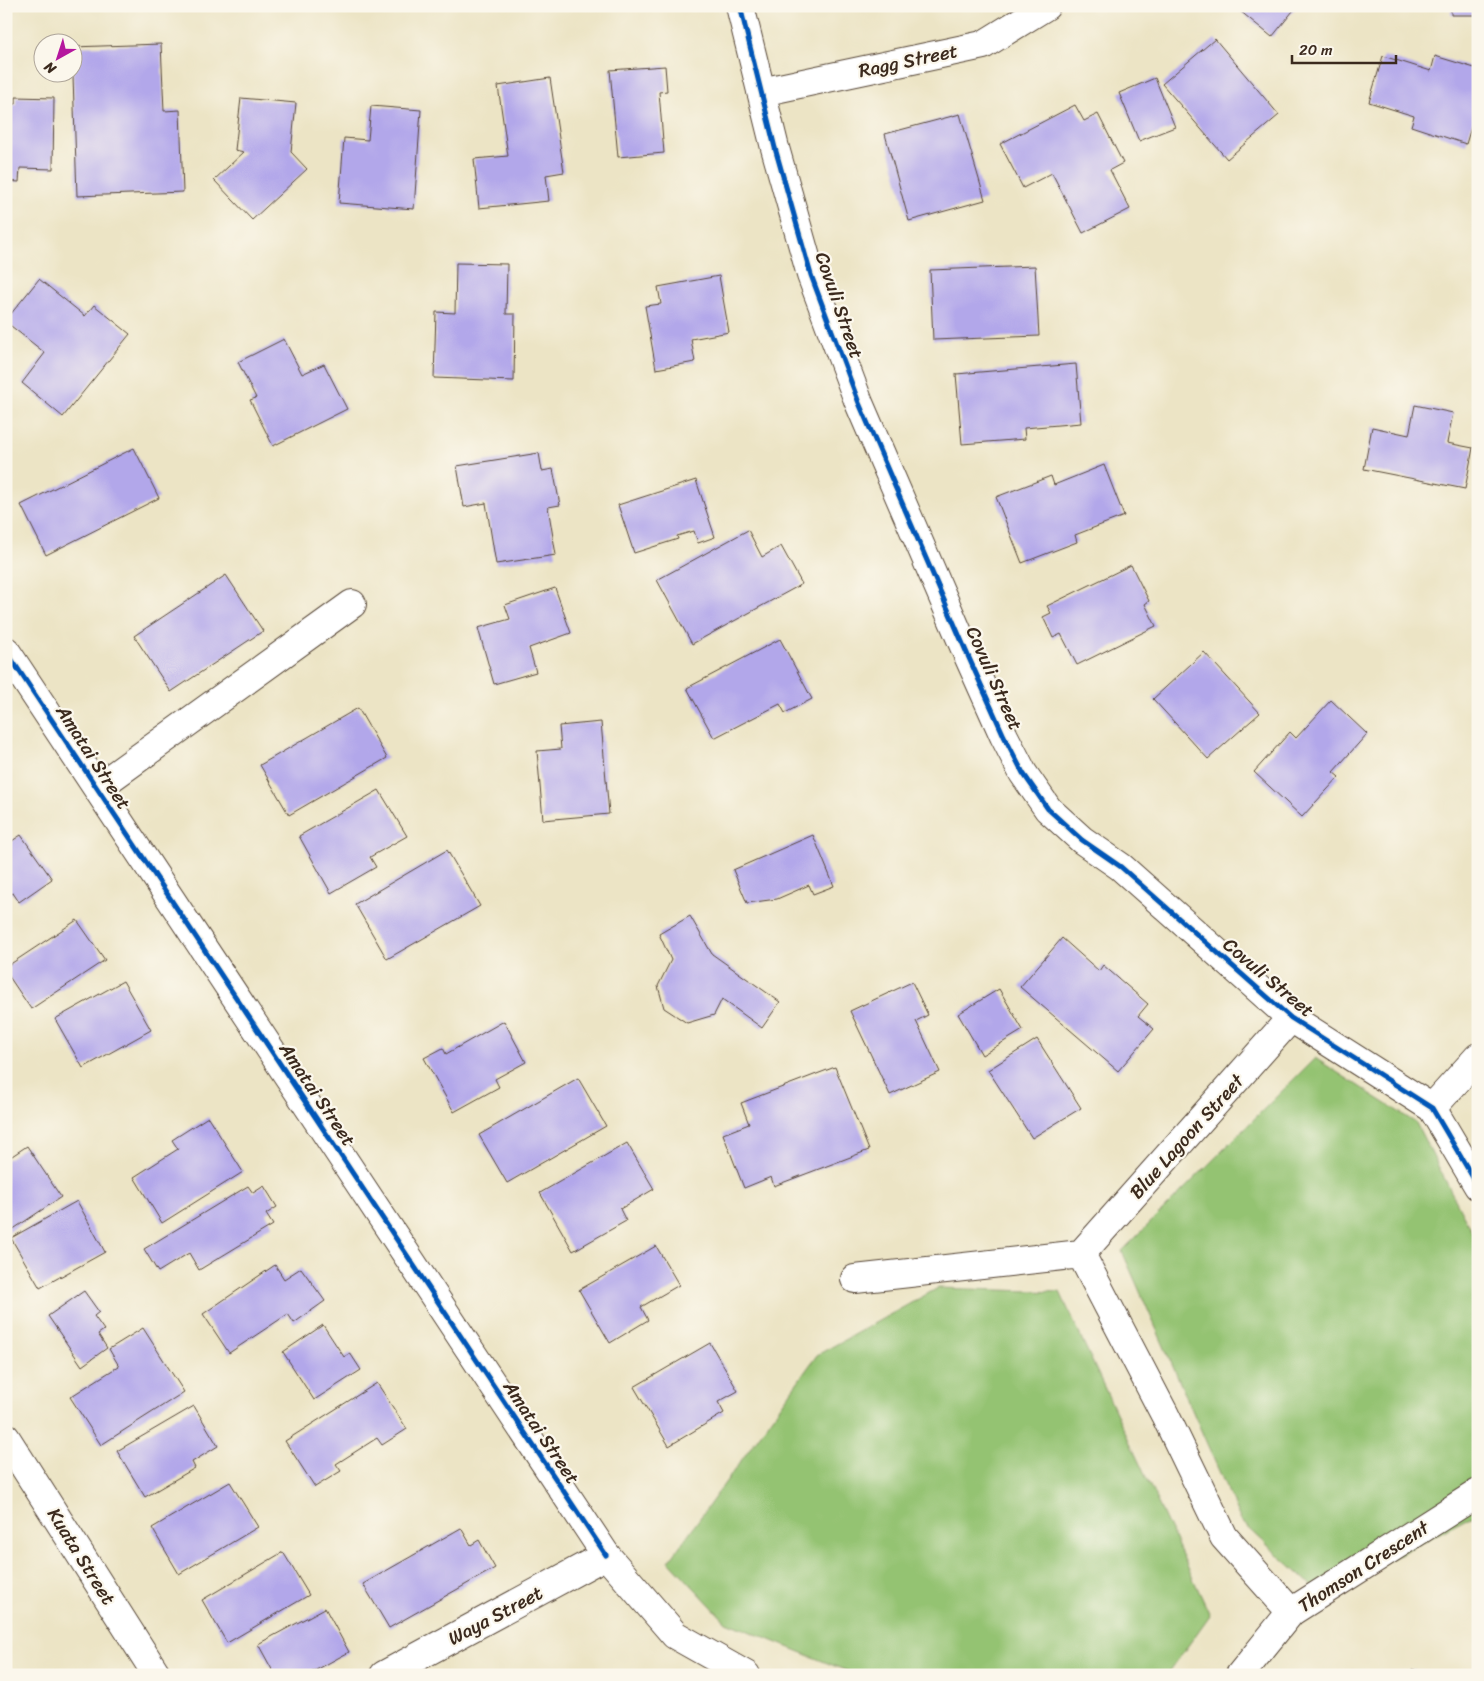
<svg xmlns="http://www.w3.org/2000/svg" width="1484" height="1681" viewBox="0 0 1484 1681" font-family="Sriracha,sans-serif">
  <style>
    .green { fill: #94c372; stroke: #687648 }
    .building { fill: #b2a7ea }
    .lines { fill: none; stroke-linecap: round; stroke-linejoin: round }
    .minor-casing { stroke: #564637; stroke-width: 30 }
    .secondary-casing { stroke: #564637; stroke-width: 30 }
    .minor { stroke: #fff; stroke-width: 28 }
    .secondary { stroke: #fff; stroke-width: 28 }
    .cycleway-casing { stroke: #fbf7ec; stroke-width: 8 }
    .cycleway { stroke: #0057b8; stroke-width: 5 }
    .labels { text-anchor: middle; stroke-width: 4.5; stroke-linejoin: round; paint-order: stroke }
    .street-label { font-size: 19px; fill: #3b2a1e; stroke: #fbf7ec }
  </style>
  <rect width="100%" height="100%" fill="#fbf7ec"/>
  <filter id="ink" filterUnits="userSpaceOnUse"><feTurbulence type="fractalNoise" baseFrequency=".02" numOctaves="2"/><feDisplacementMap in="SourceGraphic" scale="10" xChannelSelector="R" yChannelSelector="G"/><feConvolveMatrix kernelMatrix="1 2 1 2 8 2 1 2 1" color-interpolation-filters="sRGB"/></filter>
  <filter id="wash" filterUnits="userSpaceOnUse"><feTurbulence type="fractalNoise" baseFrequency=".0096" numOctaves="4" result="noise"/><feDisplacementMap in="SourceGraphic" scale="20" xChannelSelector="R" yChannelSelector="G"/><feGaussianBlur stdDeviation="1.12" result="paint"/><feColorMatrix in="noise" values="0 0 0 0 0 0 0 0 0 0 0 0 0 0 0 0 0 1.4 0 .05"/><feComposite in="paint" operator="in"/></filter>
  <g filter="url(#wash)">
    <rect width="100%" height="100%" fill="#ece4c5"/>
    <path class="green" d="M 1315,1058 L 1416,1123 L 1478,1244 L 1478,1513 L 1322,1595 L 1241,1521 L 1122,1251 Z
      M 938,1288 L 1060,1292 L 1210,1615 L 1167,1675 L 857,1675 L 726,1622 L 669,1561 L 817,1355 Z"/>
    <g id="blocks">
      <path class="building" d="M 1234,6 L 1297,6 L 1272,37 Z
        M 1451,6 L 1478,6 L 1478,15 L 1451,15 Z
        M 1215,39 L 1279,115 L 1227,159 L 1162,84 Z
        M 161,44 L 164,111 L 180,110 L 183,192 L 77,196 L 72,47 Z
        M 1383,56 L 1431,71 L 1435,56 L 1478,69 L 1478,104 L 1466,144 L 1411,126 L 1414,116 L 1369,102 Z
        M 665,66 L 667,91 L 659,92 L 664,153 L 618,157 L 610,70 Z
        M 550,78 L 564,172 L 546,175 L 549,201 L 479,208 L 474,159 L 508,156 L 498,86 Z
        M 1155,78 L 1175,127 L 1139,141 L 1119,93 Z
        M 16,97 L 54,98 L 53,169 L 20,168 L 19,182 L 6,181 L 6,104 L 16,104 Z
        M 241,98 L 296,103 L 291,152 L 307,169 L 252,220 L 214,180 L 244,152 L 235,150 Z
        M 1075,105 L 1084,121 L 1098,114 L 1123,163 L 1110,170 L 1130,209 L 1083,233 L 1052,173 L 1023,188 L 1000,144 Z
        M 371,106 L 421,110 L 414,209 L 339,203 L 344,138 L 368,140 Z
        M 960,114 L 985,200 L 909,221 L 885,134 Z
        M 456,263 L 507,264 L 506,314 L 515,314 L 514,381 L 434,378 L 436,312 L 455,313 Z
        M 1035,266 L 1039,336 L 933,340 L 930,270 Z
        M 719,276 L 729,332 L 691,339 L 695,362 L 656,369 L 645,306 L 661,304 L 658,287 Z
        M 39,279 L 85,316 L 94,305 L 130,334 L 63,417 L 22,383 L 45,353 L 6,322 L 6,320 Z
        M 284,339 L 302,374 L 324,364 L 347,409 L 273,446 L 250,400 L 256,398 L 238,362 Z
        M 1076,364 L 1081,423 L 1024,428 L 1025,439 L 962,444 L 956,374 Z
        M 1415,405 L 1453,413 L 1447,443 L 1473,448 L 1465,489 L 1364,469 L 1372,427 L 1409,435 Z
        M 134,448 L 159,498 L 46,555 L 21,505 Z
        M 539,453 L 542,471 L 553,469 L 560,505 L 548,507 L 556,555 L 496,564 L 486,503 L 464,507 L 457,466 Z
        M 1104,465 L 1124,516 L 1075,535 L 1077,542 L 1022,563 L 996,497 L 1051,476 L 1054,485 Z
        M 696,480 L 715,537 L 698,543 L 694,531 L 677,536 L 678,539 L 634,553 L 618,505 Z
        M 748,530 L 762,557 L 781,546 L 802,584 L 692,644 L 657,580 Z
        M 1131,565 L 1149,601 L 1145,604 L 1156,626 L 1077,665 L 1061,634 L 1053,638 L 1043,617 L 1051,613 L 1047,606 Z
        M 226,575 L 263,631 L 171,692 L 134,636 Z
        M 555,588 L 571,633 L 529,648 L 536,672 L 494,684 L 478,628 L 510,619 L 505,605 Z
        M 780,639 L 812,699 L 785,713 L 780,704 L 714,738 L 687,688 Z
        M 1204,652 L 1260,713 L 1208,759 L 1153,699 Z
        M 1331,700 L 1367,734 L 1333,772 L 1339,777 L 1302,817 L 1254,772 L 1290,732 L 1296,738 Z
        M 358,708 L 387,758 L 289,815 L 260,765 Z
        M 601,722 L 609,814 L 543,820 L 537,751 L 561,749 L 559,726 Z
        M 379,790 L 407,836 L 370,857 L 376,867 L 331,893 L 299,836 Z
        M 21,835 L 52,879 L 19,902 L 13,893 L 6,897 L 6,845 Z
        M 813,835 L 834,886 L 813,894 L 809,885 L 777,899 L 747,903 L 733,870 Z
        M 447,850 L 480,906 L 387,959 L 355,904 Z
        M 690,916 L 712,954 L 780,1002 L 762,1028 L 722,999 L 714,1015 L 687,1023 L 664,1008 L 658,986 L 671,960 L 659,934 Z
        M 77,920 L 105,960 L 31,1009 L 6,972 L 6,967 Z
        M 1062,938 L 1099,971 L 1103,965 L 1148,1004 L 1138,1016 L 1154,1029 L 1118,1071 L 1020,987 Z
        M 123,981 L 151,1030 L 83,1068 L 55,1019 Z
        M 912,982 L 928,1015 L 916,1021 L 940,1072 L 890,1095 L 850,1011 Z
        M 999,989 L 1023,1030 L 982,1055 L 958,1014 Z
        M 504,1021 L 526,1062 L 495,1079 L 499,1087 L 454,1112 L 424,1058 L 443,1048 L 446,1054 Z
        M 1037,1039 L 1081,1108 L 1032,1138 L 988,1070 Z
        M 835,1067 L 869,1150 L 774,1186 L 771,1177 L 744,1188 L 723,1134 L 749,1124 L 741,1103 Z
        M 578,1078 L 606,1126 L 507,1183 L 479,1135 Z
        M 208,1117 L 243,1172 L 162,1223 L 134,1177 L 178,1149 L 172,1140 Z
        M 627,1143 L 654,1189 L 620,1209 L 626,1221 L 573,1251 L 540,1193 Z
        M 27,1146 L 61,1197 L 6,1234 L 6,1160 Z
        M 248,1186 L 253,1193 L 264,1186 L 277,1207 L 266,1214 L 273,1225 L 199,1270 L 189,1253 L 158,1272 L 144,1249 Z
        M 77,1201 L 105,1252 L 40,1288 L 11,1238 Z
        M 656,1246 L 679,1285 L 641,1307 L 648,1320 L 610,1343 L 579,1290 Z
        M 275,1265 L 284,1279 L 301,1268 L 325,1301 L 294,1323 L 288,1314 L 229,1353 L 203,1314 Z
        M 84,1291 L 99,1312 L 94,1316 L 104,1330 L 98,1334 L 107,1348 L 82,1366 L 48,1316 Z
        M 323,1325 L 344,1357 L 350,1353 L 361,1370 L 314,1400 L 283,1352 Z
        M 143,1328 L 184,1392 L 101,1445 L 70,1397 L 119,1366 L 109,1349 Z
        M 710,1343 L 738,1391 L 718,1402 L 724,1413 L 669,1446 L 634,1387 Z
        M 377,1383 L 407,1429 L 382,1445 L 377,1438 L 336,1464 L 341,1471 L 315,1487 L 285,1441 Z
        M 194,1406 L 218,1446 L 192,1462 L 195,1468 L 145,1497 L 117,1451 Z
        M 230,1482 L 258,1527 L 179,1574 L 152,1528 Z
        M 461,1528 L 471,1545 L 479,1540 L 495,1568 L 389,1628 L 363,1584 Z
        M 283,1552 L 309,1595 L 227,1643 L 202,1600 Z
        M 325,1608 L 349,1652 L 307,1675 L 275,1675 L 258,1644 Z
        M 1414,1669 L 1418,1675 L 1404,1675 Z"/>
    </g>
  </g>
  <g filter="url(#ink)">
    <use href="#blocks" fill-opacity="0" stroke="#564637" stroke-width="1"/>
    <g class="lines">
      <defs>
        <path id="minor" d="M 740,6 L 775,148 L 811,275 L 859,403 L 969,658 L 1004,736 L 1023,773 L 1048,809 L 1082,840 L 1121,867 L 1291,1018 L 1432,1108 L 1478,1186
          M 761,92 L 983,45 L 1046,6
          M 6,651 L 606,1555
          M 97,788 L 352,604
          M 1432,1108 L 1478,1057
          M 1081,1254 L 1165,1415 L 1224,1537 L 1291,1612
          M 1081,1254 L 1291,1018
          M 855,1279 L 1081,1254
          M 6,1438 L 157,1675"/>
        <path id="secondary" d="M 384,1675 L 606,1555 L 675,1635 L 746,1675
          M 1240,1675 L 1291,1612 L 1478,1493"/>
      </defs>
      <use href="#minor" class="minor-casing"/>
      <use href="#secondary" class="secondary-casing"/>
      <use href="#minor" class="minor"/>
      <use href="#secondary" class="secondary"/>
      <defs>
        <path id="cycleway" d="M 740,6 L 775,148 L 811,275 L 859,403 L 969,658 L 1004,736 L 1023,773 L 1048,809 L 1082,840 L 1121,867 L 1291,1018 L 1432,1108 L 1478,1186
          M 6,651 L 606,1555"/>
      </defs>
      <use href="#cycleway" class="cycleway-casing"/>
      <use href="#cycleway" class="cycleway"/>
    </g>
  </g>
  <g class="labels">
    <g class="street-label">
      <text transform="translate(908 60) rotate(-12)" y="7">Ragg Street</text>
      <text transform="translate(840 305) rotate(71)" y="7">Covuli Street</text>
      <text transform="translate(995 678) rotate(66)" y="7">Covuli Street</text>
      <text transform="translate(94 757) rotate(57)" y="7">Amatai Street</text>
      <text transform="translate(1269 977) rotate(40)" y="7">Covuli Street</text>
      <text transform="translate(318 1094) rotate(56)" y="7">Amatai Street</text>
      <text transform="translate(1186 1136) rotate(-48)" y="7">Blue Lagoon Street</text>
      <text transform="translate(542 1432) rotate(56)" y="7">Amatai Street</text>
      <text transform="translate(82 1556) rotate(58)" y="7">Kuata Street</text>
      <text transform="translate(1363 1566) rotate(-33)" y="7">Thomson Crescent</text>
      <text transform="translate(495 1615) rotate(-28)" y="7">Waya Street</text>
    </g>
  </g>
  <rect width="1484" height="1681" fill="none" stroke="#fbf7ec" stroke-width="25"/>
  <g transform="translate(58 58) rotate(219)"><circle r="24" fill="#fbf7ec" stroke="#aea59a"/>
  <path d="M0-4L9 19L0 12L-9 19Z" fill="#b5179e"/>
  <text y="-8" font-size="14" font-weight="bold" text-anchor="middle" fill="#3b2a1e">N</text>
  </g>
  <path d="M1292 55v8h104v-8" fill="none" stroke="#3b2a1e" stroke-width="2.5"/>
  <text x="1299" y="55" font-size="15" fill="#3b2a1e" stroke="#fbf7ec" stroke-width="4" paint-order="stroke">20 m</text>
</svg>
